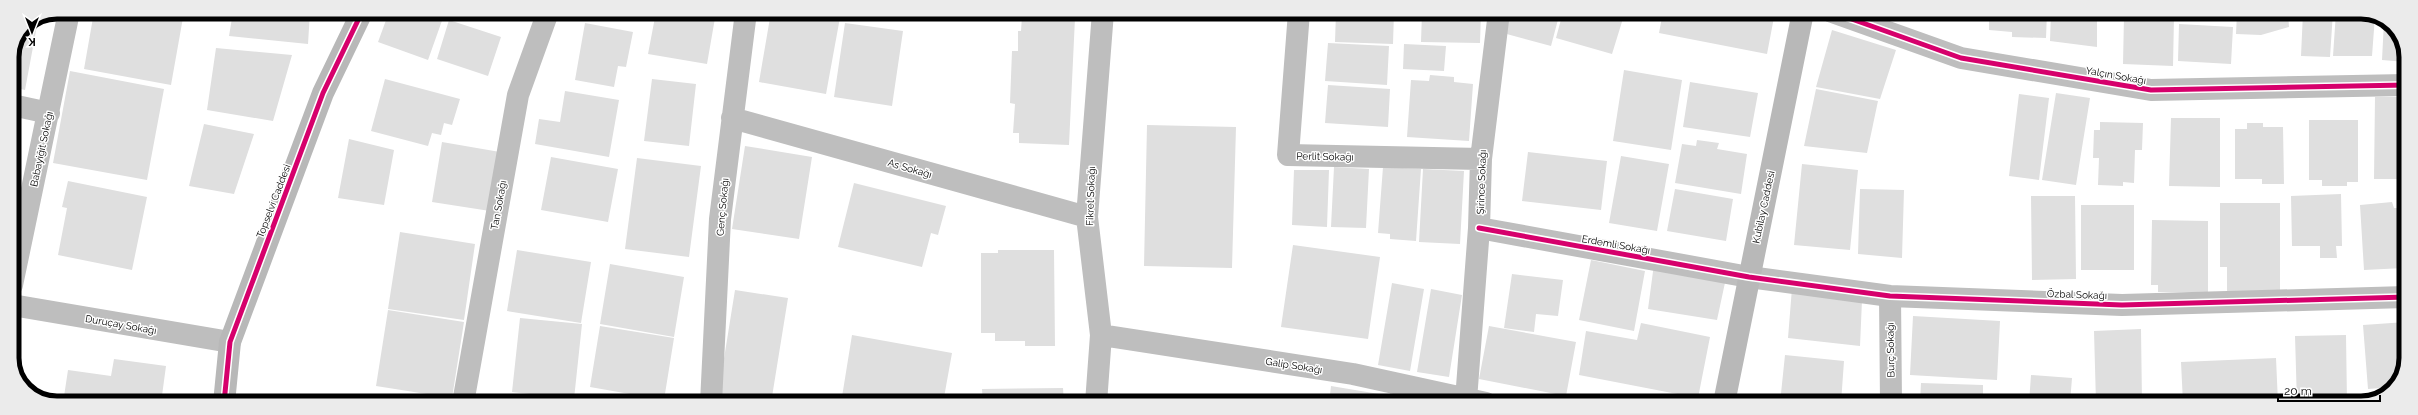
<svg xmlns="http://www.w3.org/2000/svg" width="2418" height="415" viewBox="0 0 2418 415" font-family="Raleway,sans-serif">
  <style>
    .building { fill: #dfdfdf }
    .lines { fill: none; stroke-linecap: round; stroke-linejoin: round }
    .street { stroke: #bebebe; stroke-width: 22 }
    .secondary { stroke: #b8b8b8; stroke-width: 22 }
    .cycleway-casing { stroke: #fff; stroke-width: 8 }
    .cycleway { stroke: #d6006c; stroke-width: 5 }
    .labels { text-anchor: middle; stroke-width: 3; stroke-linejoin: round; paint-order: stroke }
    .street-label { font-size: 10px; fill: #000; stroke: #fff }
    .rim { fill: none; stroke: #000; stroke-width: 5 }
  </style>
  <rect width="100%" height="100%" fill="#fff"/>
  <path class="building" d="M 94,12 L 184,12 L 171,85 L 84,69 Z
    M 233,12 L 310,12 L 308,44 L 229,36 Z
    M 389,12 L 437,12 L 444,15 L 428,60 L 378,42 Z
    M 656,12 L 685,12 L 715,18 L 707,64 L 648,54 Z
    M 771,12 L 841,12 L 826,94 L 759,82 Z
    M 1336,12 L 1394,12 L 1393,44 L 1335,42 Z
    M 1422,12 L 1481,12 L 1480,43 L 1421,42 Z
    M 1509,12 L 1560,12 L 1551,46 L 1503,33 Z
    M 1563,12 L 1625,12 L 1612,54 L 1556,38 Z
    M 1663,12 L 1775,12 L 1767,54 L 1659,33 Z
    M 1940,12 L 1980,12 L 1980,17 L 1940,14 Z
    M 1989,12 L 2047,12 L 2046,38 L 2012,37 L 2012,32 L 1989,30 Z
    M 2051,12 L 2097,12 L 2097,47 L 2050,41 Z
    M 2237,12 L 2288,12 L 2289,27 L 2261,35 L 2236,34 Z
    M 2303,12 L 2333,12 L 2330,57 L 2301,56 Z
    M 2336,12 L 2367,12 L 2375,16 L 2372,56 L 2333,56 Z
    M 1022,16 L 1075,18 L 1069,145 L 1019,143 L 1019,133 L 1013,133 L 1015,104 L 1010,103 L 1012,51 L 1018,51 L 1018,31 L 1021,31 Z
    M 2124,16 L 2174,17 L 2173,66 L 2123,64 Z
    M 38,20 L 25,90 L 12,87 L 12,57 L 25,25 Z
    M 449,20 L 501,37 L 488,76 L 437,59 Z
    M 2384,21 L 2393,25 L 2406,51 L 2406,62 L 2382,60 Z
    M 585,23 L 633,32 L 626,67 L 618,66 L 614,87 L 575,80 Z
    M 845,23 L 903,31 L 892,106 L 834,97 Z
    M 2179,24 L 2233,27 L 2231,64 L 2178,61 Z
    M 1832,30 L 1896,50 L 1880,99 L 1816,87 Z
    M 1328,43 L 1389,46 L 1387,85 L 1325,81 Z
    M 1404,44 L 1446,46 L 1444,71 L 1403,69 Z
    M 216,48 L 292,55 L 273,121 L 207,110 Z
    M 1624,70 L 1682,80 L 1671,150 L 1613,141 Z
    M 70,71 L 164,89 L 147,180 L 53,163 Z
    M 1430,75 L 1454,77 L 1454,82 L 1473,84 L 1469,141 L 1407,137 L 1411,80 L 1429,81 Z
    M 385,79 L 460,99 L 452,125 L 444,123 L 441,135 L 432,133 L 428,146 L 371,131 Z
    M 652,79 L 696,84 L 689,146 L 644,141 Z
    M 1690,82 L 1758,93 L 1750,137 L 1683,127 Z
    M 1328,85 L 1390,89 L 1388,127 L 1325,123 Z
    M 1816,89 L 1878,101 L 1867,153 L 1804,146 Z
    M 565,91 L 619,100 L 609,157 L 535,144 L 539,119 L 560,122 Z
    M 2056,93 L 2090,98 L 2076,185 L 2042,180 Z
    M 2019,94 L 2049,98 L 2039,180 L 2009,176 Z
    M 2375,97 L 2406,97 L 2406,179 L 2374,179 Z
    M 2171,118 L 2220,118 L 2220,187 L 2169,186 Z
    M 2309,120 L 2358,120 L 2358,182 L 2347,182 L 2347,186 L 2322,186 L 2322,180 L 2309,180 Z
    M 2100,122 L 2143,123 L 2142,150 L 2135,150 L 2134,183 L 2123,182 L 2123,186 L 2098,185 L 2099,158 L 2093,158 L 2094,130 L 2100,130 Z
    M 2247,123 L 2263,123 L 2263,127 L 2283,127 L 2284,184 L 2262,184 L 2262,179 L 2235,179 L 2235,129 L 2247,129 Z
    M 204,124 L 254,134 L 234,194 L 189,186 Z
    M 1147,125 L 1236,127 L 1232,268 L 1144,266 Z
    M 349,139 L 394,150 L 384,205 L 338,198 Z
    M 1697,140 L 1719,143 L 1717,149 L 1747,154 L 1741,194 L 1675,183 L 1682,144 L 1696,146 Z
    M 442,142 L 500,152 L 490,211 L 432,202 Z
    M 745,146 L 812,157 L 799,239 L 732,229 Z
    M 1528,152 L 1607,161 L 1601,210 L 1522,201 Z
    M 1621,156 L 1669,164 L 1657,231 L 1609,223 Z
    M 551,157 L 618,169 L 608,222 L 541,210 Z
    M 637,158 L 701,166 L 689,257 L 625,249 Z
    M 1802,164 L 1858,170 L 1850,250 L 1794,245 Z
    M 1334,167 L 1369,169 L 1366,228 L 1331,227 Z
    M 1383,167 L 1421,169 L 1416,241 L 1390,239 L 1390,234 L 1378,233 Z
    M 1423,169 L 1464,171 L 1460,244 L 1419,242 Z
    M 1294,170 L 1329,170 L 1327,227 L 1292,225 Z
    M 68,181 L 147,197 L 132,270 L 58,255 L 67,208 L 62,207 Z
    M 854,183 L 946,206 L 938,235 L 931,233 L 922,267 L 838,247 Z
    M 1675,189 L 1733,199 L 1726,241 L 1667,231 Z
    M 1860,189 L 1904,190 L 1902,258 L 1858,254 Z
    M 2341,194 L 2342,246 L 2336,246 L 2337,258 L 2320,258 L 2320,246 L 2292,246 L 2291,196 Z
    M 2031,196 L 2075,196 L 2076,279 L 2032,280 Z
    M 2392,202 L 2394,208 L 2404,208 L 2404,268 L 2364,270 L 2360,205 Z
    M 2220,203 L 2280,203 L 2280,294 L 2227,294 L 2227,267 L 2220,267 Z
    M 2081,205 L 2134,205 L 2134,270 L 2081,270 Z
    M 2152,220 L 2208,221 L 2208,292 L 2158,292 L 2158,285 L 2151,285 Z
    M 400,232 L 475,244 L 464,320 L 388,309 Z
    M 1293,245 L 1380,257 L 1368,339 L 1281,327 Z
    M 517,250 L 591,262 L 581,323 L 507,311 Z
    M 998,250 L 1054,250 L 1055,346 L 1025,346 L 1025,341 L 995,341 L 995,333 L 981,333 L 981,253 L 998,253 Z
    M 1591,260 L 1645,271 L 1634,331 L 1579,320 Z
    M 610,264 L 684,277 L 674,337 L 600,324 Z
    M 1654,264 L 1726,278 L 1717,320 L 1648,309 Z
    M 1512,274 L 1563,280 L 1558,316 L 1536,314 L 1534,332 L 1504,328 Z
    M 1392,283 L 1424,289 L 1410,371 L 1378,365 Z
    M 1792,288 L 1862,300 L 1860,346 L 1788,338 Z
    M 1431,289 L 1462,295 L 1449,377 L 1417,372 Z
    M 735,290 L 788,298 L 771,403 L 718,396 Z
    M 388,310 L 464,322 L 452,398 L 376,386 Z
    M 1913,316 L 2000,321 L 1997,380 L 1910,375 Z
    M 520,318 L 582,324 L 574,399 L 512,392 Z
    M 2406,322 L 2406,364 L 2393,387 L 2368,389 L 2363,325 Z
    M 1641,323 L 1710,337 L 1698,398 L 1579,375 L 1586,331 L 1637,340 Z
    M 600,326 L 674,338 L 664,400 L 590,387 Z
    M 1489,326 L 1576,342 L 1566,396 L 1479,379 Z
    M 2141,329 L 2142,403 L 2096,403 L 2094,331 Z
    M 852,335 L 952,353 L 943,403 L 841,403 Z
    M 2346,335 L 2347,403 L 2297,403 L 2295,336 Z
    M 1785,355 L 1844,361 L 1841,403 L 1780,403 Z
    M 2276,358 L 2278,403 L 2183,403 L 2181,362 Z
    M 114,359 L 166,366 L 161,403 L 63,403 L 68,370 L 111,376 Z
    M 2031,375 L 2072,378 L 2070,403 L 2029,403 Z
    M 1921,383 L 1983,385 L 1983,403 L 1920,403 Z
    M 1331,386 L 1385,395 L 1384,403 L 1329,403 Z
    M 1063,388 L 1064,403 L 983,403 L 982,389 Z
    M 1390,393 L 1435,403 L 1389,403 Z
    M 1269,396 L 1293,402 L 1293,403 L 1267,403 Z"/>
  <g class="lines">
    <path class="street" d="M 1299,12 L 1288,155 L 1481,159
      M 1832,12 L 1961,58 L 2151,90 L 2406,85
      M 12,105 L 49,113
      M 732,118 L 1087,217
      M 1479,228 L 1749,277 L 1890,296 L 2122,305 L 2406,297
      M 12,285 L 69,12
      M 1890,296 L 1891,403
      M 12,305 L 230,342
      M 1101,335 L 1353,374 L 1486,403
      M 1466,400 L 1479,228 L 1481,159 L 1499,12
      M 463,403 L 518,95 L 548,12
      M 711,403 L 720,219 L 746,12
      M 1096,403 L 1101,335 L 1087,217 L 1103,12"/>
    <path class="secondary" d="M 224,403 L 230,342 L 323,93 L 362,12
      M 1724,403 L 1803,12"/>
    <defs>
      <path id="cycleway" d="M 1832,12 L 1961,58 L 2151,90 L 2406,85
        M 1479,228 L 1749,277 L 1890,296 L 2122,305 L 2406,297
        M 224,403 L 230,342 L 323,93 L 362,12"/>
    </defs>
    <use href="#cycleway" class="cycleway-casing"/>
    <use href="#cycleway" class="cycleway"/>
  </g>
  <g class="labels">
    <g class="street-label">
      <text transform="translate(2116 75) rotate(10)" y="4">Yalçın Sokağı</text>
      <text transform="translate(41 149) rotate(-78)" y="4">Babayiğit Sokağı</text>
      <text transform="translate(1325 156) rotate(1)" y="4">Perlit Sokağı</text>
      <text transform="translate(910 168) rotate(16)" y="4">As Sokağı</text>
      <text transform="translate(1481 182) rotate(-88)" y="4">Şirince Sokağı</text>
      <text transform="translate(1090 196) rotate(-88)" y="4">Fikret Sokağı</text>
      <text transform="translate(273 201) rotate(-69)" y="4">Topselvi Caddesi</text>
      <text transform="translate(498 205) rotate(-80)" y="4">Tan Sokağı</text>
      <text transform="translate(722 207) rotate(-85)" y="4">Genç Sokağı</text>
      <text transform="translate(1763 207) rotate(-78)" y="4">Kubilay Caddesi</text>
      <text transform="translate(1616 244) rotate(10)" y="4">Erdemli Sokağı</text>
      <text transform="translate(2077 294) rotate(2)" y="4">Özbal Sokağı</text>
      <text transform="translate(121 324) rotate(10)" y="4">Duruçay Sokağı</text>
      <text transform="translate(1890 350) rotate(-91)" y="4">Burç Sokağı</text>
      <text transform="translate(1294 365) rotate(9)" y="4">Galip Sokağı</text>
    </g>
  </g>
  <path d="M0 0H2418V415H0ZM57 19H2361A38 38 0 0 1 2399 57V358A38 38 0 0 1 2361 396H57A38 38 0 0 1 19 358V57A38 38 0 0 1 57 19Z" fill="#ebebeb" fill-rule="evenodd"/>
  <path class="rim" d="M57 19H2361A38 38 0 0 1 2399 57V358A38 38 0 0 1 2361 396H57A38 38 0 0 1 19 358V57A38 38 0 0 1 57 19Z"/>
  <g transform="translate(32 32) rotate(180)" stroke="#ffffff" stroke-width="3" paint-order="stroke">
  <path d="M0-3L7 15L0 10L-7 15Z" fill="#000000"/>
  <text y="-6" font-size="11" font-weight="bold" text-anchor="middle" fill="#000000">K</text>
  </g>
  <path d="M2278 395v6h102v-6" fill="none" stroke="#000000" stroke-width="2"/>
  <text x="2284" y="395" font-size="12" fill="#000000" stroke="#ffffff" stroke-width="3" paint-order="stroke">20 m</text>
</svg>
